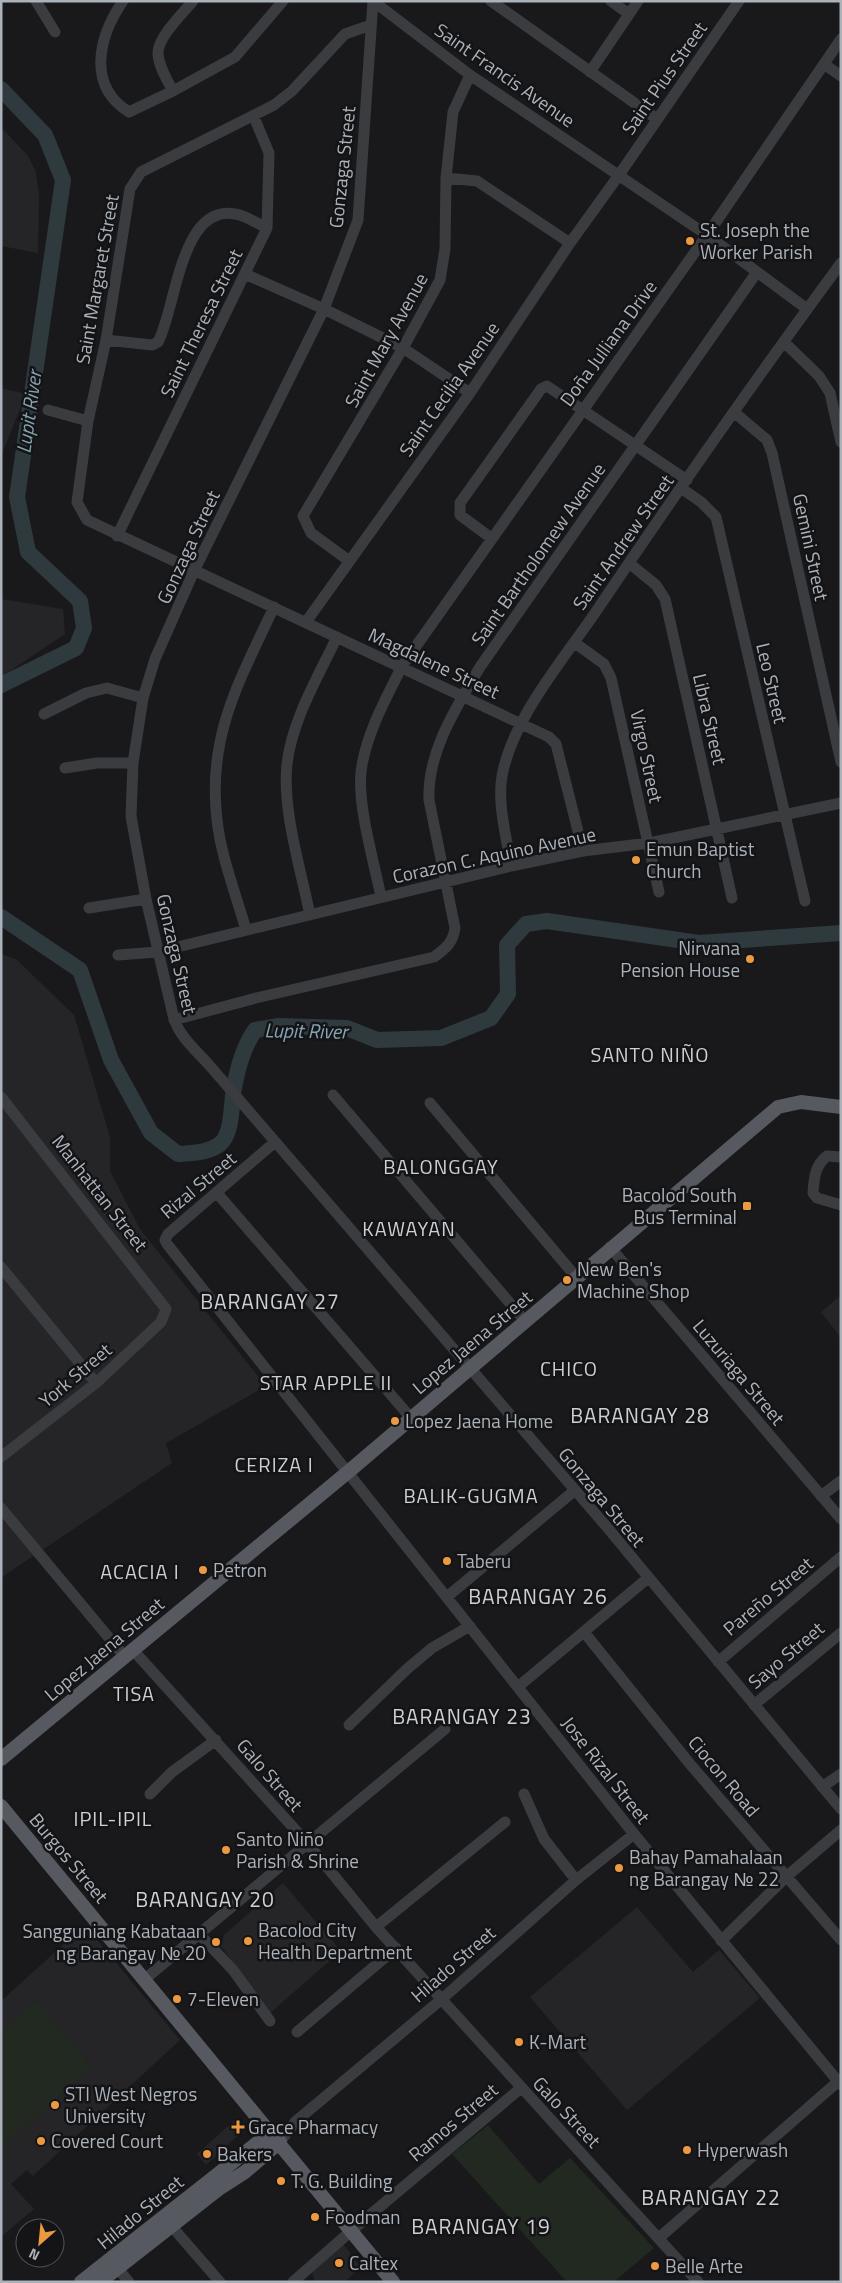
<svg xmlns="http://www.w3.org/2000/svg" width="842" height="2283" viewBox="0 0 842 2283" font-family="'Titillium Web',sans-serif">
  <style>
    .built { fill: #252528 }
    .green { fill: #212921 }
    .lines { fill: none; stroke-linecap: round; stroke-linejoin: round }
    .river { stroke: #2f3a3f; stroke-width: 16 }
    .minor { stroke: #3a3c40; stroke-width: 11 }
    .major { stroke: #56595f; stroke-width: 14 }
    .poi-dot { fill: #eb9a41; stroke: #141416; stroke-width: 2 }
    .labels { text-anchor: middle; stroke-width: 5; stroke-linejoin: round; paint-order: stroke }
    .street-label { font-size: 19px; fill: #acb2ba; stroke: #141416 }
    .poi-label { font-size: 19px; fill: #acb2ba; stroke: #141416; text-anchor: start }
    .water-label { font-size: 20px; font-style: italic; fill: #85a4b3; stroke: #141416 }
    .neighbourhood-label { font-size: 20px; letter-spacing: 1px; fill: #cdd1d6; stroke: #141416 }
    .quarter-label { font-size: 21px; letter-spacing: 1px; fill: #cdd1d6; stroke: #141416 }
  </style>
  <rect width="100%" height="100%" fill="#19191b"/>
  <path class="built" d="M 1,127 L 28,156 L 36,172 L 39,196 L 38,253 L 1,246 Z
    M 1,388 L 26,394 L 1,457 Z
    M 1,599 L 63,609 L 65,634 L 1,677 Z
    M 1,954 L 16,959 L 74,1015 L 110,1137 L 110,1171 L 140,1229 L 266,1386 L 166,1443 L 172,1463 L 2,1577 Z
    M 841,1295 L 841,1338 L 821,1312 Z
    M 283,1883 L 341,1951 L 270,2013 L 221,1946 L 224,1935 Z
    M 637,1907 L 693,1972 L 719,1950 L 760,1998 L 627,2110 L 530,1997 Z
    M 85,1925 L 180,2040 L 33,2176 L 27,2170 L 11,2184 L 34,2209 L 1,2237 L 1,2001 Z
    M 237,2118 L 246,2128 L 206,2165 L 197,2154 Z
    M 342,2243 L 361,2267 L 345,2282 L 315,2282 L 311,2268 Z"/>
  <path class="green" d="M 37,2001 L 91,2067 L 1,2149 L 1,2033 Z
    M 488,2125 L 539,2184 L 570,2158 L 654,2248 L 614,2282 L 567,2282 L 452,2154 Z"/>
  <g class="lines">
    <path class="river" d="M 1,89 L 45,135 L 63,180 L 17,497 L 28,552 L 80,601 L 84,628 L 76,648 L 1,685
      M 1,917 L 80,970 L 111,1060 L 151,1133 L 178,1154 C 192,1153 208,1153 220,1144 C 233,1133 231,1104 234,1088 C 238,1067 243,1048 255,1030 L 279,1026 L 347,1028 L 377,1040 L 441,1038 L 491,1018 L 508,994 L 507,945 L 526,924 L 547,921 L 699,943 L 841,933"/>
    <path class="minor" d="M 36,1 L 55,32
      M 123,1 C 99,36 86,85 129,112 L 173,91 L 235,57 L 283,1
      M 373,1 L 358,220 L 324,309 L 194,571 L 155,659 L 143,698 L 133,763 L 131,816 L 146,899 L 173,1015 C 178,1036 196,1050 210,1066 L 606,1526 L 841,1809
      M 373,1 L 470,75 L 707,235 L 807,309
      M 491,1 L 657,119
      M 611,1 L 629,14
      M 371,25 L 345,34 L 292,91 L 274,105 L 141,172 L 130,189 L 106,340 L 88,421 L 77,502 L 87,520 L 549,737 L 556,744 L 583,851
      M 824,64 L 841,76
      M 590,72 L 638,1
      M 173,91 C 167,80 159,67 158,54 C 157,38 183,13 193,1
      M 446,178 L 477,181 L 570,243
      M 245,274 L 324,309 L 403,348 L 470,393
      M 106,340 L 152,345 L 158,342 C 176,309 180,204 235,214 C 246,215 257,224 267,228
      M 784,342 L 819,376 L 830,393 L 841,442
      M 48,410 L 88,421
      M 735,413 L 767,440 L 772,453 L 841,762
      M 681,488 L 701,502 L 716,517 L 805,901
      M 117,536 L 267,228 L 269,153 L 254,117
      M 491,538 L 460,515 L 460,503 L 541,389 L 547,386 L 687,480
      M 348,560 L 311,533 L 303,516 L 403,348 L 440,280 L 445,249 L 446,178 L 453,112 L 470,75
      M 629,563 L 656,585 L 665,599 L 732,898
      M 306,622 L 470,393 L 570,243 L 619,175 L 739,1
      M 575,643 L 604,664 L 611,678 L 659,892
      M 44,714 L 86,693 L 107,688 L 143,698
      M 65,768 L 97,763 L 133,763
      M 511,866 C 507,838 497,805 502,776 C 513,717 564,659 597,610 C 676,493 757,377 841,263
      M 381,897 C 374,861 355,799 362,765 C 368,730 387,697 402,666 L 707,235 L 841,39
      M 89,908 L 146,899
      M 310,915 C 301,870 282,810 287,764 C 292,720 318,677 337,637
      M 246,930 C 236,894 221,857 217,820 C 207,735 240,680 274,607
      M 118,955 L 157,952 L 511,866 L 583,851 L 649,843 L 841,803
      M 174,1020 L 256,998 L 434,957 C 445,949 453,943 455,928 L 429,800 C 427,752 456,708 480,667 L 757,272
      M 333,1095 L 525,1321
      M 1,1097 L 166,1309 L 161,1322 L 96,1383 L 1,1457
      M 430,1103 L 576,1277
      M 275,1142 L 168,1234 L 165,1240 L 167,1244 L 634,1834 L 841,2085
      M 841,1157 L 827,1156 C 815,1165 814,1178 813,1193 L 817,1198 L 841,1205
      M 217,1193 L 411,1418
      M 610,1247 L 841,1519
      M 1,1267 L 96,1383
      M 821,1496 L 841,1481
      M 1,1508 L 125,1657
      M 448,1596 L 574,1491
      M 584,1632 L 690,1764 L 841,1940
      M 133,1650 L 309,1845 L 376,1927 L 698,2282
      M 718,1662 L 841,1557
      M 519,1686 L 648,1578
      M 754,1705 L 841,1633
      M 349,1725 L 407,1669 L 432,1648 L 470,1626
      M 822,1787 L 841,1774
      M 150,1794 L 172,1772 L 216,1740
      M 524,1794 L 544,1839 L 576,1880
      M 376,1927 L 505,1822
      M 199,1934 L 233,1970 L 270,2021
      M 721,1941 L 786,1877 L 841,1830
      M 145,1979 L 445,1729
      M 297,2032 L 396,1948
      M 280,2142 L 295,2122 L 443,1998 L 576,1880 L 634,1834
      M 167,2221 L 220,2282
      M 660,2237 L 841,2079
      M 113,2263 L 129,2282
      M 293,2282 L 351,2231 L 521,2088"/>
    <path class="major" d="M 1,1759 L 348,1472 L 778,1107 L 801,1102 L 841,1107
      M 1,1806 L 393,2282
      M 81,2282 L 271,2132
      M 100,2282 L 220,2188 L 245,2172 L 280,2142"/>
  </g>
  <g class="poi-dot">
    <circle cx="690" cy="241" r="5"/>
    <circle cx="636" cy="860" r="5"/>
    <circle cx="750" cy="959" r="5"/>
    <rect x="742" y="1201" width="10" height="10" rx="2.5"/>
    <circle cx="567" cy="1280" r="5"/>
    <circle cx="395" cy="1421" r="5"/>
    <circle cx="447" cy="1561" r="5"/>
    <circle cx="203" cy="1570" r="5"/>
    <circle cx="226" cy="1850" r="5"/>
    <circle cx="619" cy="1868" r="5"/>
    <circle cx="248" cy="1941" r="5"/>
    <circle cx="216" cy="1942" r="5"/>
    <circle cx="177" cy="1999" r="5"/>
    <circle cx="519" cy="2042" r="5"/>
    <circle cx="55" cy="2105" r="5"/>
    <path d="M235.5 2119.5h5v5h5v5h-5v5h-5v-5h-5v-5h5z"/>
    <circle cx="41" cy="2141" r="5"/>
    <circle cx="687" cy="2150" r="5"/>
    <circle cx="207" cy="2154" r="5"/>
    <circle cx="281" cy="2181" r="5"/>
    <circle cx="315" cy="2217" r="5"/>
    <circle cx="339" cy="2263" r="5"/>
    <circle cx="655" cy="2266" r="5"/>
  </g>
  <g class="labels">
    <g class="street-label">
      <text transform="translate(505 75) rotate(35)" y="7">Saint Francis Avenue</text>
      <text transform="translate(664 78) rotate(-55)" y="7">Saint Pius Street</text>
      <text transform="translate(342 167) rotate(-84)" y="7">Gonzaga Street</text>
      <text transform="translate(97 279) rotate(-80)" y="7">Saint Margaret Street</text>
      <text transform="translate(201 323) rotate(-64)" y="7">Saint Theresa Street</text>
      <text transform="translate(386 340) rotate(-61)" y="7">Saint Mary Avenue</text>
      <text transform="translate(608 343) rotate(-54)" y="7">Doña Julliana Drive</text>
      <text transform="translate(449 389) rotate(-55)" y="7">Saint Cecilia Avenue</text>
      <text transform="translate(623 542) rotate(-55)" y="7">Saint Andrew Street</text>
      <text transform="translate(188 547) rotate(-65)" y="7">Gonzaga Street</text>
      <text transform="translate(811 547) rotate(78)" y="7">Gemini Street</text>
      <text transform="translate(538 554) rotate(-55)" y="7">Saint Bartholomew Avenue</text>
      <text transform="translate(434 663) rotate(25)" y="7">Magdalene Street</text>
      <text transform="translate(772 683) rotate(77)" y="7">Leo Street</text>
      <text transform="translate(710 719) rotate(77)" y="7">Libra Street</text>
      <text transform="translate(647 756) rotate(78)" y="7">Virgo Street</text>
      <text transform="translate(494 855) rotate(-12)" y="7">Corazon C. Aquino Avenue</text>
      <text transform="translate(177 954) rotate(77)" y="7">Gonzaga Street</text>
      <text transform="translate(198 1185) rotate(-40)" y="7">Rizal Street</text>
      <text transform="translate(100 1193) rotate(52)" y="7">Manhattan Street</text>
      <text transform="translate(472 1342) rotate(-40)" y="7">Lopez Jaena Street</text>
      <text transform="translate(739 1372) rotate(50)" y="7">Luzuriaga Street</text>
      <text transform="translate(75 1375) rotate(-40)" y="7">York Street</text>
      <text transform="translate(602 1497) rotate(50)" y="7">Gonzaga Street</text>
      <text transform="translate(768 1596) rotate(-40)" y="7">Pareño Street</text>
      <text transform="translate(104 1649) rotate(-40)" y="7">Lopez Jaena Street</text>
      <text transform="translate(786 1655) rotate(-40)" y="7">Sayo Street</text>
      <text transform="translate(606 1770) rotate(52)" y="7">Jose Rizal Street</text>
      <text transform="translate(270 1775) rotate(49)" y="7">Galo Street</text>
      <text transform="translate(724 1776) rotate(50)" y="7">Ciocon Road</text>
      <text transform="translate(69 1858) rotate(50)" y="7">Burgos Street</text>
      <text transform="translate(453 1964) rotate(-41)" y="7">Hilado Street</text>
      <text transform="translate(567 2112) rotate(47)" y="7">Galo Street</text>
      <text transform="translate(453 2122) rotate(-40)" y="7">Ramos Street</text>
      <text transform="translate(140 2212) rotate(-39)" y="7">Hilado Street</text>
    </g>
    <g class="poi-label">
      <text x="700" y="237">St. Joseph the<tspan x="700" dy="22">Worker Parish</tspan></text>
      <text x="646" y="856">Emun Baptist<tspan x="646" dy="22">Church</tspan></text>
      <text x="740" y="955" text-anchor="end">Nirvana<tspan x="740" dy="22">Pension House</tspan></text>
      <text x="737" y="1202" text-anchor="end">Bacolod South<tspan x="737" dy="22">Bus Terminal</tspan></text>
      <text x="577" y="1276">New Ben's<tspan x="577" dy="22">Machine Shop</tspan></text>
      <text x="405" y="1428">Lopez Jaena Home</text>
      <text x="457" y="1568">Taberu</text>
      <text x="213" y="1577">Petron</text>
      <text x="236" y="1846">Santo Niño<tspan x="236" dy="22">Parish &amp; Shrine</tspan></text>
      <text x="629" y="1864">Bahay Pamahalaan<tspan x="629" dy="22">ng Barangay № 22</tspan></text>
      <text x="258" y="1937">Bacolod City<tspan x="258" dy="22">Health Department</tspan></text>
      <text x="206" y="1938" text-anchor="end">Sangguniang Kabataan<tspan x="206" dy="22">ng Barangay № 20</tspan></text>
      <text x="187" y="2006">7-Eleven</text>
      <text x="529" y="2049">K-Mart</text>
      <text x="65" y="2101">STI West Negros<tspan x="65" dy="22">University</tspan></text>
      <text x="248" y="2134">Grace Pharmacy</text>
      <text x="51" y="2148">Covered Court</text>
      <text x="697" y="2157">Hyperwash</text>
      <text x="217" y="2161">Bakers</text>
      <text x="291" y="2188">T. G. Building</text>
      <text x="325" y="2224">Foodman</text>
      <text x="349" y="2270">Caltex</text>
      <text x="665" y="2273">Belle Arte</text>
    </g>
    <g class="water-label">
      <text transform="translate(29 412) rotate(-82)" y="7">Lupit River</text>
      <text transform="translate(306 1031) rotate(1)" y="7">Lupit River</text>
    </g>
    <g class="neighbourhood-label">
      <text x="650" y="1062">SANTO NIÑO</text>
      <text x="441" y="1174">BALONGGAY</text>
      <text x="409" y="1236">KAWAYAN</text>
      <text x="569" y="1376">CHICO</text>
      <text x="326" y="1390">STAR APPLE II</text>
      <text x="274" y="1472">CERIZA I</text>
      <text x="471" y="1503">BALIK-GUGMA</text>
      <text x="140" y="1579">ACACIA I</text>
      <text x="134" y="1701">TISA</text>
      <text x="113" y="1826">IPIL-IPIL</text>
    </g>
    <g class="quarter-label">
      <text x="270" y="1309">BARANGAY 27</text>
      <text x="640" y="1423">BARANGAY 28</text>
      <text x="538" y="1604">BARANGAY 26</text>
      <text x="462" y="1724">BARANGAY 23</text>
      <text x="205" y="1907">BARANGAY 20</text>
      <text x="711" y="2205">BARANGAY 22</text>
      <text x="481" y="2234">BARANGAY 19</text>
    </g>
  </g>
  <rect width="842" height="2283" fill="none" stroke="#acb2ba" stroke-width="5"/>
  <g transform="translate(40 2243) rotate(207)"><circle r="24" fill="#141416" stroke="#515358"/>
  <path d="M0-4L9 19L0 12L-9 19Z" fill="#eb9a41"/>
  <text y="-8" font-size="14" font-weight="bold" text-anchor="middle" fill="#acb2ba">N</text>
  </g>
</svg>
